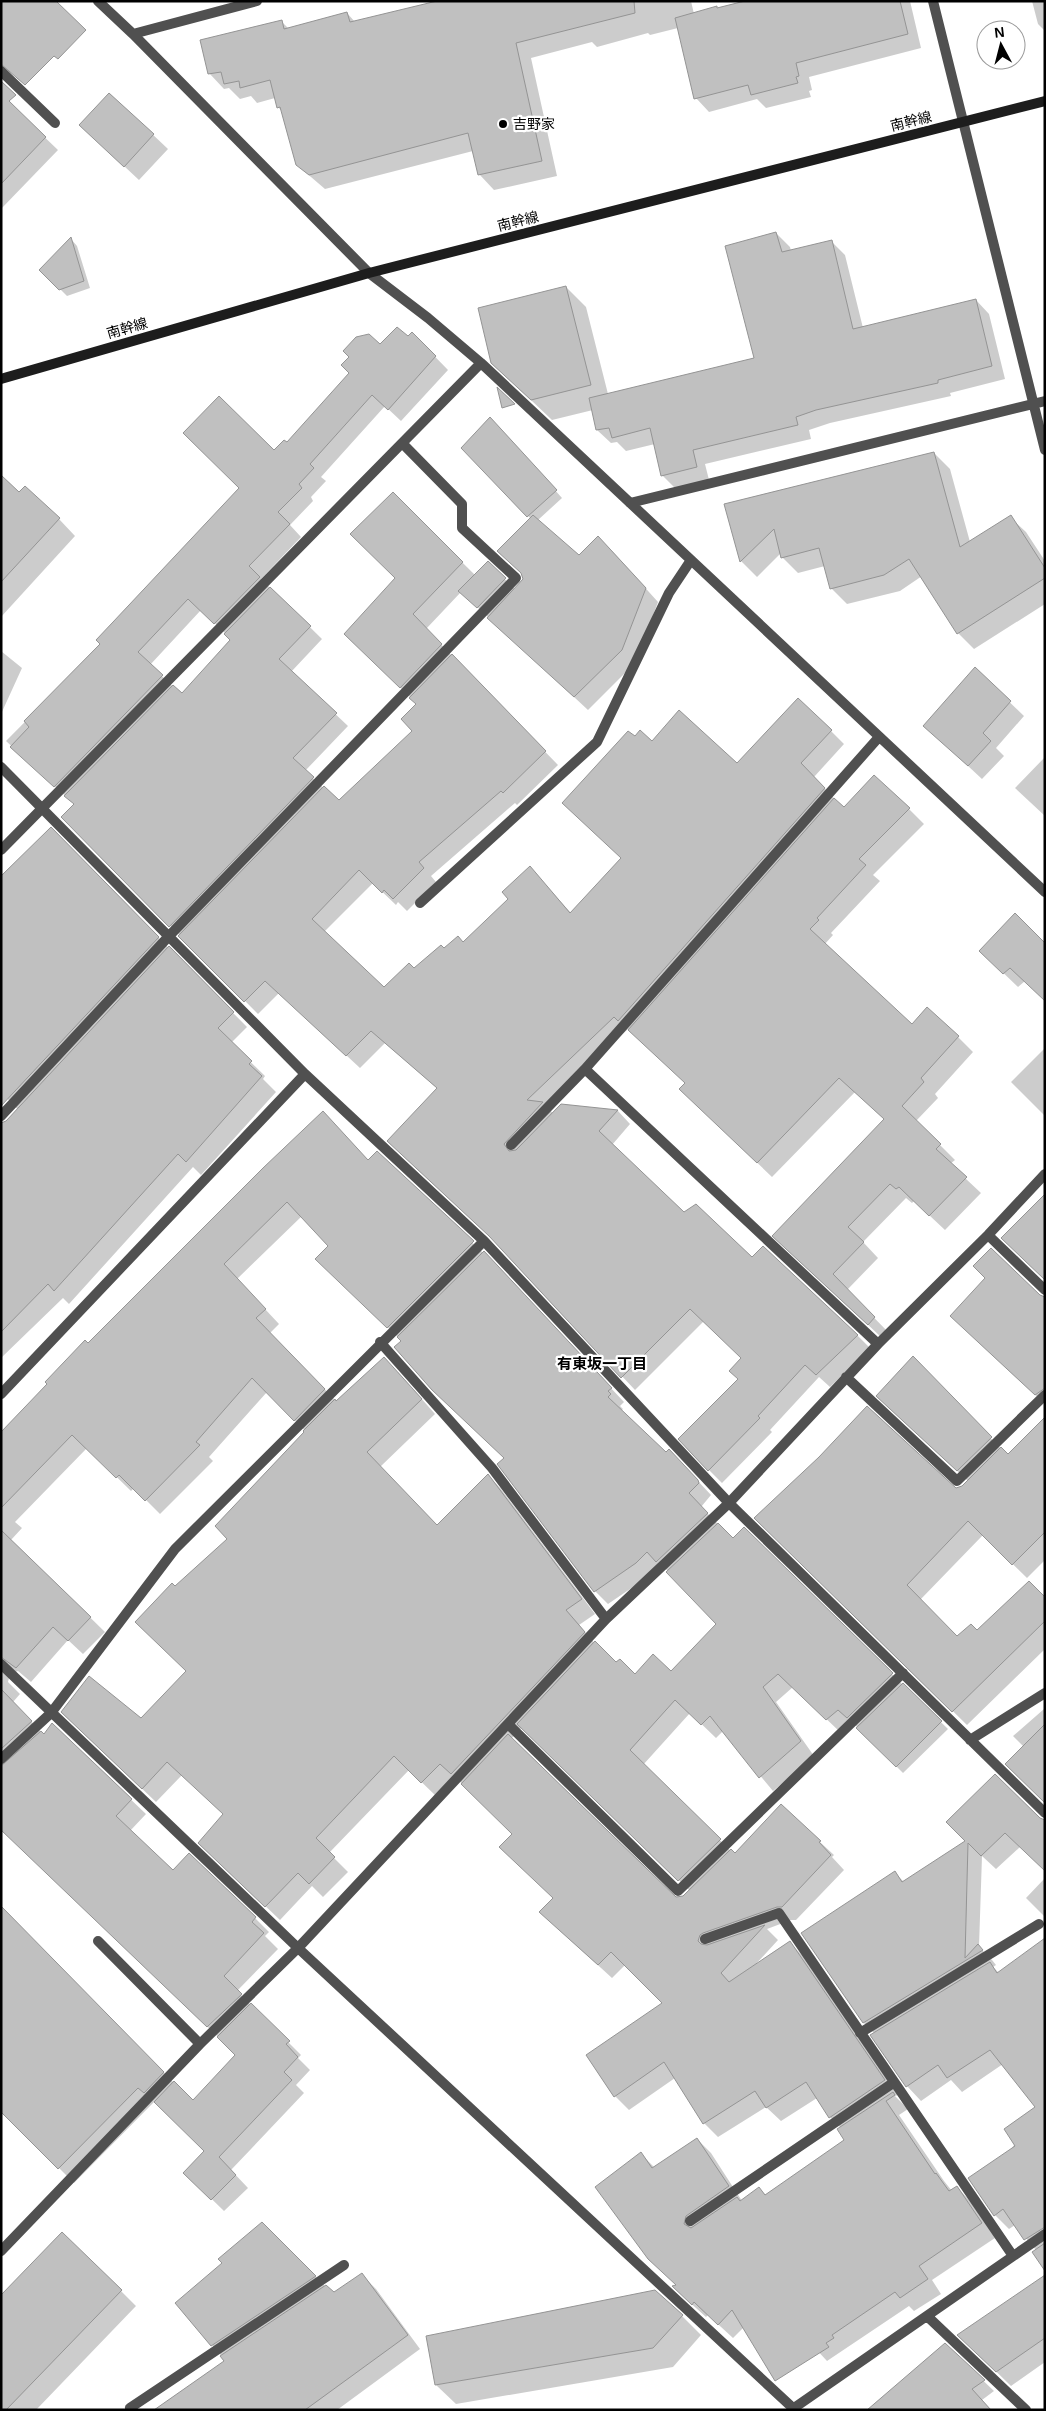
<svg xmlns="http://www.w3.org/2000/svg" width="1046" height="2411" viewBox="0 0 1046 2411" font-family="Arial,'Noto Sans JP',sans-serif">
  <style>
    .shadow { fill: #0003; fill-rule: evenodd }
    .building { fill: #c0c0c0; stroke: #949494 }
    .lines { fill: none; stroke-linecap: round; stroke-linejoin: round }
    .street { stroke: #505050; stroke-width: 10 }
    .secondary { stroke: #1d1d1d; stroke-width: 10 }
    .poi-dot { fill: #000; stroke: #fff; stroke-width: 2 }
    .labels { text-anchor: middle; stroke-width: 4.5; stroke-linejoin: round; paint-order: stroke }
    .street-label { font-size: 14px; fill: #000; stroke: #fff }
    .poi-label { font-size: 14px; fill: #000; stroke: #fff; text-anchor: start }
    .neighbourhood-label { font-size: 15px; font-weight: bold; fill: #000; stroke: #fff }
  </style>
  <rect width="100%" height="100%" fill="#fff"/>
  <path class="shadow" d="M 442,1 L 691,1 L 694,14 L 750,1 L 910,1 L 921,48 L 809,77 L 812,90 L 809,91 L 811,97 L 766,108 L 757,99 L 709,112 L 696,98 L 678,28 L 650,35 L 648,33 L 597,47 L 592,42 L 531,58 L 557,176 L 494,190 L 479,174 L 473,151 L 325,189 L 297,165 L 283,112 L 278,107 L 275,98 L 257,103 L 251,96 L 240,99 L 229,88 L 224,89 L 209,73 L 281,21 L 289,29 L 347,13 L 355,22 Z
    M 1032,1 L 1045,1 L 1045,31 L 1038,24 Z
    M 110,94 L 168,149 L 139,180 L 95,139 Z
    M 11,105 L 58,150 L 1,209 L 1,116 Z
    M 776,233 L 790,247 L 791,251 L 831,241 L 845,255 L 863,328 L 976,300 L 989,314 L 1005,379 L 950,393 L 951,396 L 830,423 L 809,430 L 811,439 L 705,464 L 709,480 L 676,489 L 662,475 L 655,444 L 626,451 L 617,442 L 611,443 L 597,430 L 593,410 L 552,420 L 513,383 L 566,287 L 586,307 L 608,394 L 756,359 Z
    M 71,239 L 77,246 L 90,288 L 67,296 L 41,270 Z
    M 412,333 L 448,370 L 401,421 L 385,406 L 321,477 L 326,481 L 311,497 L 313,501 L 290,525 L 301,537 L 261,579 L 322,639 L 291,672 L 348,726 L 305,771 L 339,802 L 414,731 L 417,704 L 346,634 L 397,578 L 393,494 L 475,575 L 488,563 L 515,589 L 524,579 L 531,519 L 462,448 L 497,425 L 562,498 L 538,520 L 580,557 L 612,551 L 658,602 L 635,663 L 588,710 L 461,592 L 426,629 L 558,765 L 517,805 L 515,803 L 431,876 L 436,882 L 407,911 L 398,902 L 396,905 L 373,883 L 324,932 L 384,988 L 444,949 L 463,943 L 510,899 L 530,868 L 571,913 L 622,858 L 635,738 L 737,765 L 831,731 L 844,744 L 814,777 L 844,809 L 909,809 L 924,824 L 873,875 L 880,881 L 831,933 L 833,935 L 824,945 L 912,1026 L 958,1037 L 973,1052 L 935,1094 L 938,1098 L 916,1121 L 955,1160 L 950,1164 L 981,1193 L 945,1230 L 914,1201 L 912,1203 L 906,1198 L 863,1242 L 878,1258 L 847,1290 L 889,1333 L 883,1339 L 789,1250 L 885,1120 L 855,1092 L 772,1177 L 696,1104 L 686,1083 L 628,1029 L 546,1107 L 553,1113 L 561,1105 L 618,1111 L 630,1124 L 612,1145 L 684,1214 L 752,1259 L 857,1335 L 870,1348 L 830,1387 L 819,1377 L 770,1430 L 772,1432 L 722,1483 L 709,1470 L 739,1379 L 743,1358 L 704,1321 L 635,1390 L 497,1243 L 438,1089 L 385,1043 L 360,1068 L 279,993 L 258,1014 L 62,817 L 75,805 L 6,741 L 102,644 L 274,452 L 287,444 L 380,345 L 408,338 ZM 201,610 L 232,640 L 182,695 L 150,665 Z
    M 934,453 L 950,469 L 970,542 L 1010,517 L 1026,532 L 1045,561 L 1045,604 L 974,649 L 958,633 L 922,576 L 900,591 L 847,604 L 831,588 L 825,566 L 798,573 L 782,557 L 781,553 L 757,577 L 741,561 L 726,505 Z
    M 1,477 L 19,493 L 59,519 L 75,536 L 1,617 Z
    M 1,651 L 22,668 L 1,714 Z
    M 975,669 L 1024,716 L 996,748 L 1004,756 L 982,779 L 925,726 Z
    M 1045,757 L 1045,816 L 1015,788 Z
    M 51,829 L 247,1027 L 231,1043 L 265,1076 L 263,1079 L 276,1092 L 201,1175 L 193,1167 L 69,1304 L 63,1298 L 1,1358 L 1,1139 L 23,1115 L 1,1092 Z
    M 1015,915 L 1025,981 L 1018,987 L 995,965 Z
    M 1045,1048 L 1045,1116 L 1011,1082 Z
    M 377,1153 L 497,1266 L 624,1402 L 620,1406 L 623,1409 L 621,1411 L 666,1453 L 682,1464 L 711,1495 L 701,1507 L 733,1539 L 744,1529 L 948,1729 L 903,1773 L 853,1723 L 841,1733 L 793,1687 L 776,1702 L 814,1756 L 773,1791 L 723,1731 L 716,1738 L 690,1713 L 643,1765 L 735,1855 L 781,1806 L 834,1855 L 832,1857 L 844,1870 L 796,1920 L 791,1920 L 767,1929 L 778,1940 L 755,1965 L 790,1943 L 804,1957 L 898,2095 L 895,2096 L 908,2109 L 899,2115 L 944,2181 L 952,2191 L 957,2187 L 970,2201 L 995,2238 L 932,2280 L 941,2294 L 914,2311 L 909,2306 L 827,2361 L 814,2347 L 744,2327 L 733,2338 L 708,2315 L 706,2317 L 687,2300 L 678,2286 L 641,2154 L 655,2168 L 697,2139 L 711,2153 L 742,2201 L 759,2189 L 766,2195 L 846,2140 L 841,2128 L 830,2117 L 817,2098 L 781,2121 L 766,2107 L 718,2137 L 704,2123 L 675,2078 L 629,2110 L 615,2096 L 664,2004 L 625,1965 L 612,1978 L 555,1926 L 555,1898 L 514,1834 L 455,1777 L 436,1796 L 409,1770 L 329,1853 L 348,1872 L 323,1897 L 312,1886 L 280,1920 L 214,1857 L 224,1814 L 182,1775 L 156,1802 L 76,1726 L 141,1720 L 188,1672 L 175,1588 L 229,1539 L 306,1432 L 267,1392 L 209,1457 L 213,1461 L 160,1514 L 134,1488 L 131,1491 L 87,1448 L 15,1522 L 22,1528 L 11,1540 L 105,1632 L 83,1654 L 68,1640 L 31,1682 L 18,1671 L 10,1674 L 8,1682 L 20,1694 L 13,1702 L 44,1735 L 53,1725 L 146,1814 L 130,1831 L 173,1872 L 255,1918 L 269,1932 L 265,1936 L 278,1949 L 237,1991 L 301,2055 L 298,2058 L 310,2070 L 296,2085 L 304,2093 L 231,2170 L 248,2188 L 224,2211 L 185,2173 L 206,2151 L 154,2102 L 74,2183 L 1,2110 L 1,1908 L 193,2102 L 237,2055 L 1,1829 L 1,1434 L 264,1168 L 369,1162 ZM 302,1216 L 330,1246 L 331,1273 L 402,1341 L 505,1458 L 595,1591 L 608,1604 L 649,1576 L 661,1564 L 718,1624 L 671,1673 L 635,1676 L 616,1664 L 598,1647 L 579,1625 L 595,1614 L 501,1489 L 488,1475 L 437,1526 L 380,1467 L 435,1414 L 398,1372 L 337,1402 L 270,1333 L 279,1324 L 237,1279 ZM 522,1727 L 690,1891 L 683,1897 L 675,1899 L 511,1739 Z
    M 1040,1296 L 1045,1298 L 1045,1404 L 966,1330 Z
    M 913,1358 L 1008,1456 L 1045,1419 L 1045,1560 L 1027,1578 L 983,1535 L 920,1600 L 957,1638 L 977,1632 L 1045,1598 L 1045,1649 L 967,1725 L 756,1518 L 955,1489 L 962,1487 L 968,1481 L 890,1408 Z
    M 1044,1709 L 1045,1710 L 1045,1802 L 1024,1747 L 1013,1736 Z
    M 1039,1819 L 1020,1847 L 996,1869 L 982,1856 L 979,1947 L 992,1960 L 996,1965 L 993,1967 L 999,1973 L 1003,2064 L 962,2092 L 951,2080 L 921,2101 L 907,2086 L 872,2035 L 875,2034 L 864,2023 L 894,1872 L 904,1882 L 967,1841 Z
    M 1045,1878 L 1045,1917 L 1026,1898 Z
    M 1045,2126 L 1045,2269 L 1036,2250 L 1015,2225 L 1009,2229 L 995,2215 L 1013,2146 Z
    M 262,2223 L 333,2294 L 362,2275 L 376,2289 L 420,2349 L 337,2410 L 156,2410 L 226,2361 L 212,2345 L 223,2263 Z
    M 1045,2276 L 1045,2362 L 1011,2386 L 973,2349 Z
    M 121,2291 L 136,2306 L 36,2410 L 1,2410 Z
    M 682,2316 L 701,2335 L 673,2367 L 456,2404 L 436,2385 Z
    M 945,2344 L 994,2391 L 982,2400 L 991,2410 L 869,2410 Z"/>
  <path class="building" d="M 1,1 L 56,1 L 86,30 L 58,59 L 54,56 L 25,85 L 1,64 Z
    M 437,1 L 634,1 L 635,13 L 516,43 L 542,161 L 478,175 L 468,133 L 309,175 L 296,165 L 280,107 L 277,108 L 270,80 L 240,88 L 239,81 L 224,84 L 221,72 L 208,74 L 200,40 L 282,20 L 284,29 L 347,12 L 350,22 Z
    M 745,1 L 900,1 L 908,34 L 796,63 L 799,76 L 796,77 L 798,83 L 751,95 L 748,85 L 694,99 L 675,18 L 717,6 L 717,8 Z
    M 1,81 L 16,95 L 9,101 L 46,137 L 1,184 Z
    M 109,93 L 154,134 L 124,167 L 79,125 Z
    M 776,232 L 782,252 L 832,240 L 853,329 L 976,299 L 992,366 L 938,380 L 938,383 L 816,410 L 796,417 L 798,425 L 693,450 L 697,467 L 661,476 L 650,428 L 612,438 L 609,428 L 596,430 L 589,398 L 754,358 L 725,246 Z
    M 71,237 L 84,281 L 59,290 L 39,270 Z
    M 566,286 L 591,385 L 531,400 L 491,363 L 478,308 Z
    M 397,327 L 408,336 L 412,332 L 436,356 L 388,410 L 372,395 L 310,464 L 314,468 L 299,484 L 302,488 L 278,512 L 290,524 L 249,566 L 260,577 L 214,624 L 188,599 L 138,652 L 163,675 L 54,787 L 10,747 L 29,727 L 24,721 L 100,644 L 96,640 L 113,622 L 239,488 L 183,433 L 219,396 L 274,450 L 284,440 L 287,442 L 349,373 L 341,365 L 349,357 L 343,351 L 356,337 L 369,334 L 380,344 Z
    M 497,387 L 515,404 L 502,408 Z
    M 490,417 L 557,490 L 527,517 L 461,448 Z
    M 934,452 L 960,547 L 1011,515 L 1045,568 L 1045,578 L 957,634 L 909,559 L 884,575 L 830,589 L 819,548 L 781,558 L 774,529 L 740,562 L 724,504 Z
    M 1,475 L 19,492 L 25,486 L 60,518 L 1,582 Z
    M 393,492 L 463,562 L 413,614 L 442,644 L 400,688 L 344,634 L 395,578 L 350,534 Z
    M 533,515 L 579,555 L 598,536 L 646,588 L 622,650 L 574,697 L 487,618 L 523,579 L 521,573 L 497,551 Z
    M 488,561 L 506,578 L 477,608 L 458,591 Z
    M 270,587 L 311,626 L 279,659 L 337,713 L 293,758 L 314,777 L 169,927 L 61,817 L 74,804 L 64,796 L 173,685 L 182,693 L 230,640 L 224,634 Z
    M 452,654 L 546,751 L 503,793 L 501,791 L 419,862 L 424,868 L 393,899 L 384,890 L 382,893 L 359,870 L 312,919 L 384,987 L 409,963 L 414,968 L 441,945 L 444,948 L 458,936 L 463,942 L 508,899 L 502,892 L 530,866 L 570,913 L 621,858 L 562,803 L 628,731 L 635,736 L 640,730 L 652,741 L 679,710 L 737,763 L 798,698 L 832,730 L 801,763 L 825,788 L 618,1021 L 614,1017 L 527,1100 L 543,1102 L 504,1144 L 509,1151 L 516,1150 L 561,1104 L 618,1110 L 599,1131 L 684,1212 L 696,1204 L 752,1257 L 763,1246 L 858,1335 L 816,1375 L 805,1365 L 758,1416 L 760,1418 L 708,1471 L 678,1439 L 738,1379 L 729,1371 L 741,1358 L 690,1309 L 621,1378 L 489,1236 L 387,1141 L 437,1088 L 371,1031 L 346,1056 L 265,981 L 244,1002 L 178,936 L 324,786 L 339,800 L 412,731 L 401,719 L 416,704 L 409,698 Z
    M 975,667 L 1011,701 L 983,733 L 991,741 L 968,766 L 923,726 Z
    M 874,775 L 910,808 L 859,859 L 866,865 L 817,918 L 819,920 L 810,929 L 912,1024 L 927,1007 L 959,1036 L 921,1078 L 924,1082 L 902,1106 L 941,1144 L 936,1149 L 967,1177 L 929,1216 L 899,1187 L 896,1189 L 890,1184 L 848,1227 L 864,1242 L 833,1274 L 875,1317 L 868,1325 L 772,1236 L 884,1119 L 839,1078 L 757,1163 L 679,1089 L 685,1083 L 628,1030 L 834,798 L 844,807 Z
    M 51,827 L 159,937 L 1,1106 L 1,876 Z
    M 1015,913 L 1045,943 L 1045,1001 L 1010,968 L 1003,974 L 979,951 Z
    M 169,946 L 234,1012 L 218,1028 L 252,1061 L 249,1064 L 262,1076 L 186,1162 L 178,1154 L 54,1291 L 48,1284 L 1,1332 L 1,1123 L 6,1121 Z
    M 323,1111 L 368,1160 L 377,1151 L 474,1241 L 387,1328 L 315,1259 L 328,1246 L 287,1202 L 224,1264 L 266,1309 L 256,1318 L 325,1389 L 294,1421 L 252,1378 L 196,1442 L 200,1445 L 145,1501 L 119,1475 L 116,1478 L 72,1435 L 1,1508 L 1,1432 L 47,1384 L 45,1382 L 85,1340 L 88,1343 L 263,1168 Z
    M 1045,1194 L 1045,1280 L 1001,1238 Z
    M 991,1248 L 1040,1295 L 1045,1297 L 1045,1388 L 1035,1395 L 950,1316 L 985,1278 L 973,1266 Z
    M 484,1251 L 612,1388 L 608,1391 L 611,1394 L 608,1397 L 666,1452 L 669,1449 L 698,1480 L 699,1483 L 689,1493 L 708,1513 L 656,1562 L 647,1552 L 636,1563 L 594,1592 L 497,1464 L 504,1458 L 432,1390 L 394,1347 L 401,1341 L 397,1337 Z
    M 913,1356 L 992,1437 L 957,1471 L 876,1396 Z
    M 384,1357 L 422,1399 L 367,1452 L 437,1525 L 488,1474 L 582,1599 L 566,1610 L 585,1632 L 451,1774 L 440,1764 L 421,1783 L 394,1756 L 316,1838 L 335,1857 L 309,1884 L 298,1873 L 265,1907 L 198,1843 L 223,1814 L 167,1762 L 142,1789 L 61,1712 L 89,1676 L 141,1718 L 186,1671 L 135,1622 L 172,1583 L 175,1586 L 227,1539 L 215,1526 L 304,1432 L 303,1431 L 335,1399 L 336,1401 Z
    M 867,1406 L 956,1488 L 962,1486 L 1001,1447 L 1008,1454 L 1045,1417 L 1045,1532 L 1012,1565 L 968,1521 L 907,1585 L 957,1636 L 971,1624 L 977,1630 L 1029,1581 L 1045,1597 L 1045,1621 L 952,1712 L 754,1518 L 819,1457 Z
    M 718,1523 L 733,1538 L 744,1527 L 893,1673 L 847,1718 L 838,1710 L 826,1720 L 778,1674 L 763,1687 L 801,1741 L 759,1778 L 710,1716 L 701,1725 L 675,1700 L 630,1750 L 721,1839 L 678,1881 L 517,1724 L 595,1641 L 616,1662 L 620,1659 L 635,1674 L 653,1654 L 671,1671 L 716,1624 L 666,1572 Z
    M 1,1530 L 91,1617 L 68,1641 L 53,1627 L 16,1668 L 1,1657 Z
    M 903,1683 L 942,1721 L 896,1767 L 856,1728 Z
    M 1,1689 L 32,1721 L 1,1749 Z
    M 52,1723 L 132,1799 L 116,1816 L 173,1870 L 189,1853 L 256,1917 L 252,1922 L 264,1933 L 224,1976 L 242,1994 L 207,2027 L 1,1830 L 1,1766 L 41,1731 L 44,1734 Z
    M 1045,1724 L 1045,1803 L 1005,1764 Z
    M 508,1734 L 676,1897 L 683,1896 L 731,1849 L 735,1853 L 781,1804 L 821,1841 L 819,1842 L 831,1855 L 782,1907 L 777,1907 L 703,1933 L 700,1935 L 698,1941 L 701,1944 L 707,1945 L 765,1925 L 721,1973 L 729,1982 L 790,1941 L 885,2080 L 829,2118 L 806,2082 L 766,2108 L 755,2091 L 703,2124 L 664,2062 L 614,2097 L 586,2055 L 662,2003 L 611,1952 L 598,1965 L 539,1912 L 553,1898 L 499,1847 L 512,1834 L 461,1784 Z
    M 995,1774 L 1040,1818 L 1045,1820 L 1045,1871 L 1005,1833 L 981,1856 L 968,1843 L 965,1958 L 978,1944 L 983,1950 L 863,2023 L 801,1933 L 895,1871 L 902,1882 L 965,1841 L 946,1822 Z
    M 1,1906 L 164,2072 L 144,2093 L 138,2088 L 58,2169 L 1,2112 Z
    M 1045,1938 L 1045,2227 L 1024,2240 L 1003,2209 L 994,2216 L 968,2178 L 1015,2146 L 1004,2129 L 1035,2107 L 990,2050 L 947,2078 L 938,2065 L 906,2087 L 870,2035 L 990,1962 L 997,1973 Z
    M 251,2003 L 290,2041 L 286,2044 L 298,2057 L 284,2072 L 292,2080 L 219,2157 L 236,2175 L 211,2200 L 183,2173 L 204,2151 L 154,2102 L 174,2081 L 193,2100 L 235,2055 L 217,2037 Z
    M 893,2092 L 895,2095 L 886,2101 L 935,2174 L 936,2173 L 949,2191 L 957,2186 L 982,2223 L 919,2266 L 928,2279 L 900,2298 L 895,2292 L 832,2335 L 834,2338 L 826,2343 L 829,2347 L 775,2381 L 732,2310 L 718,2325 L 694,2302 L 692,2305 L 672,2286 L 676,2285 L 648,2259 L 595,2187 L 641,2152 L 652,2168 L 697,2138 L 729,2186 L 686,2216 L 684,2224 L 691,2228 L 737,2197 L 740,2201 L 759,2187 L 765,2195 L 844,2140 L 837,2129 Z
    M 262,2222 L 316,2276 L 211,2346 L 175,2303 L 222,2263 L 218,2259 Z
    M 62,2232 L 122,2290 L 6,2410 L 1,2410 L 1,2295 Z
    M 1045,2243 L 1045,2271 L 1032,2252 Z
    M 362,2273 L 408,2335 L 305,2410 L 154,2410 L 224,2361 L 220,2356 L 326,2285 L 334,2292 Z
    M 1045,2275 L 1045,2338 L 996,2372 L 957,2335 Z
    M 655,2290 L 683,2315 L 653,2348 L 435,2385 L 426,2336 Z
    M 945,2343 L 985,2380 L 972,2389 L 991,2410 L 867,2410 Z"/>
  <g class="lines">
    <path class="street" d="M 933,1 L 1045,450
      M 133,34 L 257,1
      M 1,71 L 55,123
      M 481,363 L 1045,892
      M 630,503 L 1045,401
      M 1,767 L 305,1074 L 484,1241 L 729,1503 L 1045,1813
      M 1,850 L 481,363 L 428,318 L 369,273 L 133,34 L 98,1
      M 420,903 L 597,742 L 669,593 L 691,560
      M 585,1069 L 878,1344
      M 1,1116 L 170,935 L 516,578 L 462,528 L 462,504 L 403,444
      M 511,1145 L 585,1069 L 879,737
      M 988,1235 L 1045,1290
      M 380,1342 L 492,1468 L 606,1619
      M 846,1377 L 957,1481 L 1045,1395
      M 1,1394 L 305,1074
      M 1,1664 L 298,1948 L 795,2410
      M 508,1724 L 678,1891 L 903,1673
      M 970,1740 L 1045,1693
      M 1,1759 L 51,1713 L 175,1549 L 484,1241
      M 705,1939 L 779,1913 L 1013,2256
      M 98,1941 L 200,2044
      M 860,2033 L 1039,1924
      M 690,2221 L 893,2083
      M 1,2251 L 200,2044 L 298,1948 L 606,1619 L 729,1503 L 878,1344 L 988,1235 L 1045,1174
      M 927,2316 L 1026,2410
      M 131,2410 L 130,2408 L 344,2265
      M 791,2410 L 1045,2234"/>
    <path class="secondary" d="M 1,379 L 369,273 L 1045,101"/>
  </g>
  <circle class="poi-dot" cx="503" cy="124" r="5"/>
  <g class="labels">
    <g class="street-label">
      <text transform="translate(911 121) rotate(-14)" y="5">南幹線</text>
      <text transform="translate(518 221) rotate(-14)" y="5">南幹線</text>
      <text transform="translate(127 328) rotate(-16)" y="5">南幹線</text>
    </g>
    <g class="poi-label">
      <text x="513" y="129">吉野家</text>
    </g>
    <g class="neighbourhood-label">
      <text x="602" y="1369">有東坂一丁目</text>
    </g>
  </g>
  <rect width="1046" height="2411" fill="none" stroke="#000000" stroke-width="5"/>
  <g transform="translate(1001 45) rotate(353)"><circle r="24" fill="#ffffff" stroke="#999999"/>
  <path d="M0-4L9 19L0 12L-9 19Z" fill="#000000"/>
  <text y="-8" font-size="14" font-weight="bold" text-anchor="middle" fill="#000000">N</text>
  </g>
</svg>
